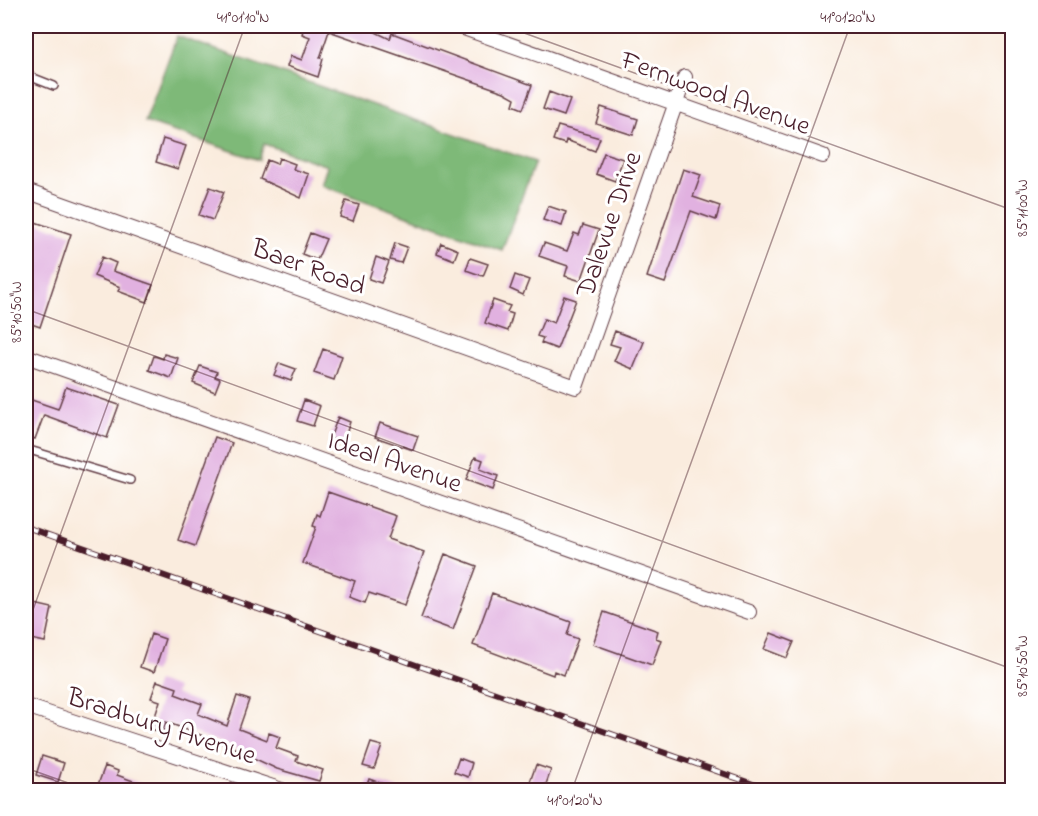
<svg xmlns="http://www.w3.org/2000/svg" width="1038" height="816" viewBox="0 0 1038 816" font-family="'Indie Flower',sans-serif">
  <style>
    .forest { fill: #7eb978; stroke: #646c52; stroke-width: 1.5 }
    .building { fill: #e1b1e0 }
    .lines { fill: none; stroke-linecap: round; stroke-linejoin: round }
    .lane-casing { stroke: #643e46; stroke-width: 10 }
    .street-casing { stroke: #643e46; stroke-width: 16 }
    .lane { stroke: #fff; stroke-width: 7 }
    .street { stroke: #fff; stroke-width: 14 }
    .rail-casing { stroke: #4a1f2b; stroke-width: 6 }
    .rail { stroke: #fff; stroke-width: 4; stroke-dasharray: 11; stroke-linecap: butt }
    .ticks { fill: none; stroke: #4a1f2b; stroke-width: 1.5; stroke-opacity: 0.45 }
    .labels { text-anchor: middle; stroke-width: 6; stroke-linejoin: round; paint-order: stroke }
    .street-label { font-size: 27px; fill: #4a1f2b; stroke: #fff }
    .neatline { fill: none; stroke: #4a1f2b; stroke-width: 2 }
    .ticks-label { font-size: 15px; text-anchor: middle; fill: #4a1f2b }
  </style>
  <rect width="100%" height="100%" fill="#fff"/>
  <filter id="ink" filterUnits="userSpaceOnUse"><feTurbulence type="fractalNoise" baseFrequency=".0167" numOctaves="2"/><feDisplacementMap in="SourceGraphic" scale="12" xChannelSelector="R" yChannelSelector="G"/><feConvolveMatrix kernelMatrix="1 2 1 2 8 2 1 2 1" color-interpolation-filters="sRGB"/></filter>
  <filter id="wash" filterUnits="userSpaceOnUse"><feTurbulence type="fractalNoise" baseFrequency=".008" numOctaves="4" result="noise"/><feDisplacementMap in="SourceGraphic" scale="24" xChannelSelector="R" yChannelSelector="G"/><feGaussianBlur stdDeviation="1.35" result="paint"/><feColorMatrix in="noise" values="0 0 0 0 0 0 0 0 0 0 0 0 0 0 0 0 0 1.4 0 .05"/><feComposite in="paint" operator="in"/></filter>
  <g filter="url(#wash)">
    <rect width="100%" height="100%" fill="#faecde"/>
    <path class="forest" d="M 177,36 L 535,162 L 502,250 L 321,185 L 327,166 L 264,144 L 259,160 L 145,122 Z"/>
    <g id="blocks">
      <path class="building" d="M 304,26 L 363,26 L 390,39 L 392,33 L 532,85 L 523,109 L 513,105 L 515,98 L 504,92 L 329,31 L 320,58 L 323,59 L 318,77 L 287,66 L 291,56 L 302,60 L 310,37 L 302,34 Z
        M 549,92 L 570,100 L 564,116 L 543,109 Z
        M 601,107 L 638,119 L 633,135 L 596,123 Z
        M 558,126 L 600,138 L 595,151 L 566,140 L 565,144 L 553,140 Z
        M 163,139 L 186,146 L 178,169 L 156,162 Z
        M 604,153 L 623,159 L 615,181 L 596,174 Z
        M 279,158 L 295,164 L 293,169 L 309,174 L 301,198 L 260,179 L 267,160 L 277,164 Z
        M 683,169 L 701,175 L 693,197 L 720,206 L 716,220 L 691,211 L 665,283 L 647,277 Z
        M 210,187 L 224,192 L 213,220 L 199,215 Z
        M 346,201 L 359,205 L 353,221 L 340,217 Z
        M 548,206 L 566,212 L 562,226 L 543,220 Z
        M 26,219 L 71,234 L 40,327 L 26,322 Z
        M 583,225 L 599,230 L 581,281 L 565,276 L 568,266 L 539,256 L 544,243 L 567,251 L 574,233 L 579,235 Z
        M 310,233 L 326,239 L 317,260 L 302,254 Z
        M 395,243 L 407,247 L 401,263 L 390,260 Z
        M 441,243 L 458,250 L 454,260 L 437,253 Z
        M 102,257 L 116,263 L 113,271 L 153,285 L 147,302 L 118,291 L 120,287 L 94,276 Z
        M 376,257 L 389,262 L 381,283 L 369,279 Z
        M 470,258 L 488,264 L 483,276 L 466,270 Z
        M 515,275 L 529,280 L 523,295 L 510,289 Z
        M 564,296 L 576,300 L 557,349 L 541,343 L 543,338 L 537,336 L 544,319 L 554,323 Z
        M 493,300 L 510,306 L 507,312 L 513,314 L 508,331 L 485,323 Z
        M 615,331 L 644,342 L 633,369 L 614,361 L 620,347 L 610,344 Z
        M 323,349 L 342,356 L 334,380 L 314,373 Z
        M 164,354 L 178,358 L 171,378 L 149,370 L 154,356 L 163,359 Z
        M 279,363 L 296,369 L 291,381 L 274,375 Z
        M 200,366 L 217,372 L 215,377 L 220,379 L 215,392 L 193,383 Z
        M 66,387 L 119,405 L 107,438 L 44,415 L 35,439 L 26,436 L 26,398 L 58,409 Z
        M 304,400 L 320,406 L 313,426 L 297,421 Z
        M 338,417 L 350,422 L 343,443 L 330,438 Z
        M 380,423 L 418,436 L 413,450 L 375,437 Z
        M 215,437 L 232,443 L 195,546 L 178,540 Z
        M 475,457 L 483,460 L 480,469 L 498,476 L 493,490 L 466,480 Z
        M 328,492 L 396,516 L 388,539 L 424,552 L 405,605 L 369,593 L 365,603 L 349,597 L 355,581 L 303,563 L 316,527 L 313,526 L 317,514 L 320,516 Z
        M 445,554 L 477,566 L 453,630 L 421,618 Z
        M 492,593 L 571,622 L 567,635 L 578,639 L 564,675 L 554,671 L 553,675 L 473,645 Z
        M 26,602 L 52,608 L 45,642 L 26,638 Z
        M 604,612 L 658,631 L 656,638 L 661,640 L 652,665 L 593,644 Z
        M 771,633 L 794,642 L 787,658 L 764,649 Z
        M 151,634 L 165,639 L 154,672 L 140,667 Z
        M 157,681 L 177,688 L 175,694 L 202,704 L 198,714 L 227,726 L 237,696 L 249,700 L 239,729 L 267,740 L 269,733 L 280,737 L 276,748 L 298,756 L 296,761 L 323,770 L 319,781 L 277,769 L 247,755 L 248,753 L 166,722 L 162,733 L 151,729 L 160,701 L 151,698 Z
        M 371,743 L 382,746 L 374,769 L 363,766 Z
        M 42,756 L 64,763 L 58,782 L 36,775 Z
        M 459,758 L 472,763 L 468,777 L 454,772 Z
        M 536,765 L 551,770 L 544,790 L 527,790 Z
        M 105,766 L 118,771 L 117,775 L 157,790 L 96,790 Z
        M 369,779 L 398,789 L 398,790 L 365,790 Z"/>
    </g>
  </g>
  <g filter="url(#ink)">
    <use href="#blocks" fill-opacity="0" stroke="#643e46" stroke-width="1.5"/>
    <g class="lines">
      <defs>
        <path id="lane" d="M 26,75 L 54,86
          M 26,449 L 130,480"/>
        <path id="street" d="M 458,26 L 823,156
          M 26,191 L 576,387 L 685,77
          M 26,356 L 749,612
          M 26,706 L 282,790"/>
      </defs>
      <use href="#lane" class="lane-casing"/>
      <use href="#street" class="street-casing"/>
      <use href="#lane" class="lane"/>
      <use href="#street" class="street"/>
      <defs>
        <path id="rail" d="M 26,527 L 770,790"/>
      </defs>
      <use href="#rail" class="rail-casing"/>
      <use href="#rail" class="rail"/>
    </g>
  </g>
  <path class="ticks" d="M 505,26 L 1012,210M 26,309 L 1012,669M 26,629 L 245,26M 26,768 L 88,790M 572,790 L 850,26"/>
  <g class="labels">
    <g class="street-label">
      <text transform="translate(716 92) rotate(20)" y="9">Fernwood Avenue</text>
      <text transform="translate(608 224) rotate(-71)" y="9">Dalevue Drive</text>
      <text transform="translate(309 266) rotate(20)" y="9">Baer Road</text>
      <text transform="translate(395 461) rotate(19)" y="9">Ideal Avenue</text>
      <text transform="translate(162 725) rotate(18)" y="9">Bradbury Avenue</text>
    </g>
  </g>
  <rect width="1038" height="816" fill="none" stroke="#fff" stroke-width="66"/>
  <rect x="33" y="33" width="972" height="750" class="neatline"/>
  <g class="ticks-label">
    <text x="243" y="22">41°01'10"N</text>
    <text x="848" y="22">41°01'20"N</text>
    <text transform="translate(1022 208) rotate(-90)" y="5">85°11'00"W</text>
    <text transform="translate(16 312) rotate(-90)" y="5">85°10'50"W</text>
    <text transform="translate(1022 666) rotate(-90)" y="5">85°10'50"W</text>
    <text x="575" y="805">41°01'20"N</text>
  </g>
</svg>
